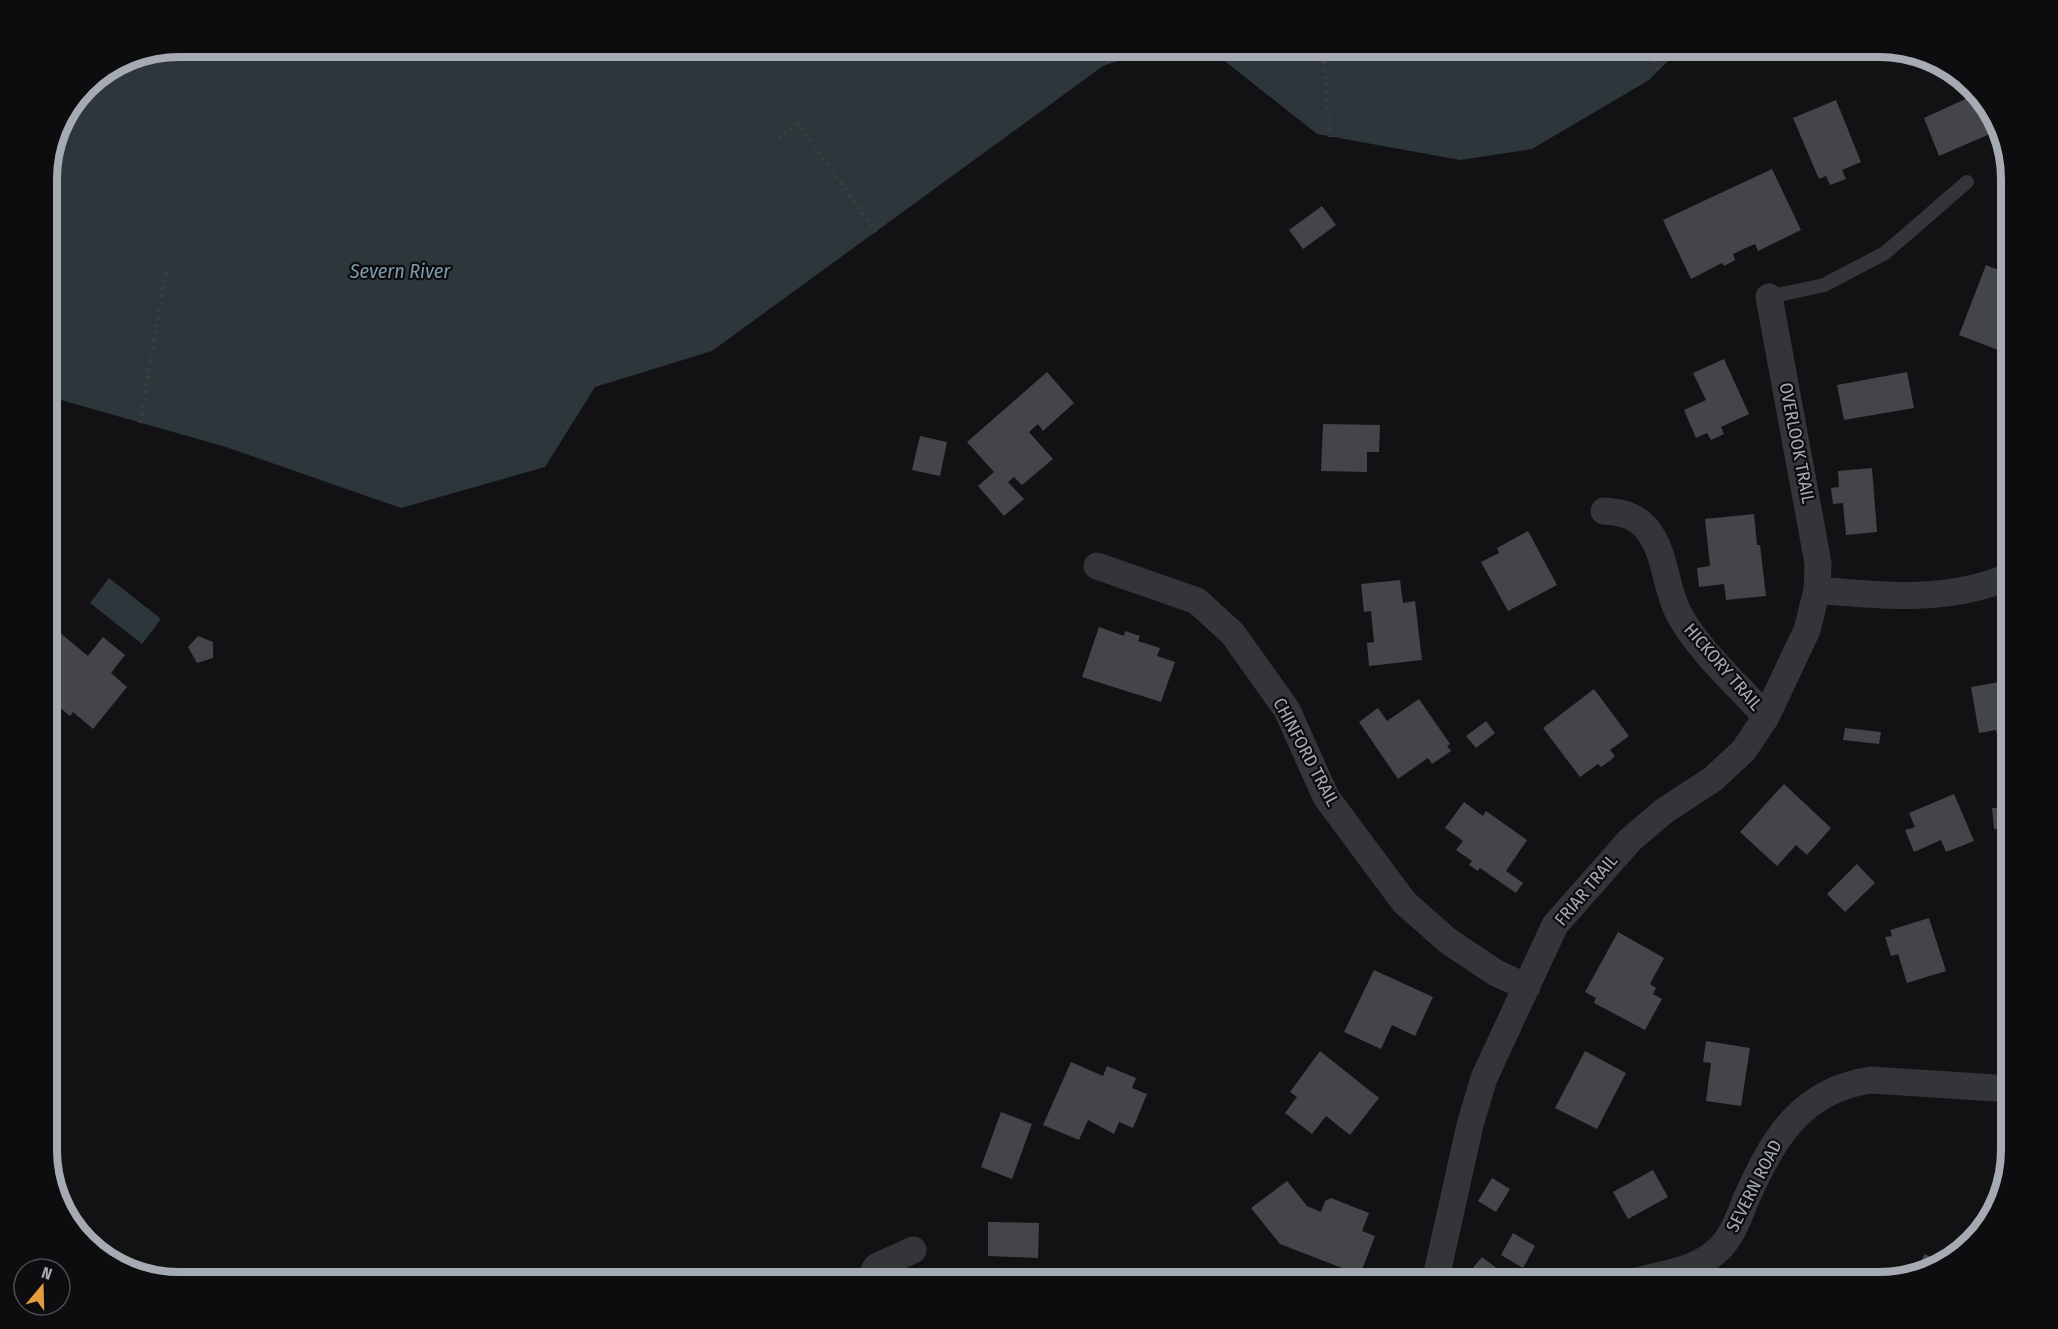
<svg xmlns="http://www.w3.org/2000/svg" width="2058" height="1329" viewBox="0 0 2058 1329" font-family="'Fira Sans Condensed',sans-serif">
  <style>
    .water { fill: #2d363b }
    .building { fill: #444549 }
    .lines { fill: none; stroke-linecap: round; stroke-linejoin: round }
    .path { stroke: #3a3c3f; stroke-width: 4; stroke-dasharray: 3 4.5; stroke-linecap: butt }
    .lane { stroke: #343538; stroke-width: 14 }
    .street { stroke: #343538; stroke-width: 27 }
    .labels { text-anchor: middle; stroke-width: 4.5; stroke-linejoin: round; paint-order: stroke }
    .street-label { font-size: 18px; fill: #a5aab3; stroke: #0d0d0f }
    .water-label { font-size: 20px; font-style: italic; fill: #7e9aac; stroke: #0d0d0f }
    .rim { fill: none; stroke: #a5aab3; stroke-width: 8 }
  </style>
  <rect width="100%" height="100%" fill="#121214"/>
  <path class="water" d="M 179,46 L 1157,46 L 1157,47 L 1103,66 L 712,351 L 595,387 L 545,467 L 401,508 L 226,447 L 47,396 L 47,170 L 57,128 L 85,85 L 128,56 Z
    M 1207,47 L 1682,46 L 1682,47 L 1649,80 L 1532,149 L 1460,160 L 1317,134 Z
    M 109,578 L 161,619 L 142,644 L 90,603 Z"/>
  <path class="building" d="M 1976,94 L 1994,113 L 1999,130 L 1939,156 L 1924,118 Z
    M 1836,100 L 1861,162 L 1842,170 L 1846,179 L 1830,185 L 1826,176 L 1819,179 L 1793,118 Z
    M 1772,169 L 1801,230 L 1758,251 L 1755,244 L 1748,247 L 1733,254 L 1735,260 L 1724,266 L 1722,263 L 1691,279 L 1663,220 Z
    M 1322,206 L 1336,225 L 1303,249 L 1289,230 Z
    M 1986,265 L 2011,275 L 2011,314 L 1998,350 L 1959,335 Z
    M 1724,359 L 1749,414 L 1721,427 L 1724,434 L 1711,440 L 1707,433 L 1696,438 L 1684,410 L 1706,400 L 1693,373 Z
    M 1047,372 L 1074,403 L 1043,431 L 1038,424 L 1029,432 L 1053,459 L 1022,485 L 1014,477 L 1008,482 L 1024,499 L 1004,516 L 978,486 L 994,472 L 967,442 Z
    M 1907,372 L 1914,408 L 1844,420 L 1837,385 Z
    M 1323,424 L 1380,425 L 1379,452 L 1367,452 L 1367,472 L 1321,471 Z
    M 920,436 L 947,442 L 940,476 L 912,470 Z
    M 1872,468 L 1877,532 L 1846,535 L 1843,503 L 1833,504 L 1831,488 L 1839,487 L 1838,471 Z
    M 1754,514 L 1757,545 L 1760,545 L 1766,596 L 1726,600 L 1724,584 L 1699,587 L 1697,568 L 1710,566 L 1705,519 Z
    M 1528,531 L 1557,585 L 1508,611 L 1481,562 L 1499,553 L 1497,548 Z
    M 1400,580 L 1403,603 L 1415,601 L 1422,660 L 1369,666 L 1367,643 L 1374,642 L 1371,611 L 1364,612 L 1361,584 Z
    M 47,622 L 88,656 L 103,637 L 125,655 L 111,673 L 127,687 L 93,729 L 73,712 L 70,716 L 47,697 Z
    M 1099,627 L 1124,636 L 1125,631 L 1140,636 L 1138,641 L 1160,648 L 1157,656 L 1175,662 L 1161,702 L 1082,677 Z
    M 198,636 L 213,642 L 213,658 L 197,663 L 188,647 Z
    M 2011,680 L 2011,743 L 1999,745 L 1996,730 L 1979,733 L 1971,687 Z
    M 1594,689 L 1629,736 L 1610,750 L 1615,756 L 1611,760 L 1601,767 L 1598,764 L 1580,777 L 1543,728 Z
    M 1419,699 L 1450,744 L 1447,746 L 1451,751 L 1432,764 L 1428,758 L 1398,779 L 1359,722 L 1378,708 L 1387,721 Z
    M 1486,721 L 1495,733 L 1476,748 L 1466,736 Z
    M 1845,728 L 1881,732 L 1879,744 L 1843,740 Z
    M 1784,784 L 1831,828 L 1807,855 L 1796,845 L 1777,866 L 1740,832 Z
    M 1954,794 L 1974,841 L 1946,852 L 1941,840 L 1914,852 L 1905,830 L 1915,827 L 1909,813 Z
    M 1464,802 L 1483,816 L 1486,811 L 1527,840 L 1506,871 L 1523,883 L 1516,893 L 1480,868 L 1478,871 L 1469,865 L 1472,861 L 1456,850 L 1463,841 L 1445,828 Z
    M 2011,807 L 2011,861 L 2009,862 L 2009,850 L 2001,851 L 1999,829 L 1994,829 L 1992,808 Z
    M 1857,864 L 1875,883 L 1845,912 L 1827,894 Z
    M 1929,918 L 1946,971 L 1907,983 L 1898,954 L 1891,956 L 1885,937 L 1892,936 L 1890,930 Z
    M 1618,932 L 1664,958 L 1650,984 L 1656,988 L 1653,994 L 1662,999 L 1645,1030 L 1594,1003 L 1596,998 L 1585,992 Z
    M 1374,970 L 1433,997 L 1415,1036 L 1392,1025 L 1381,1049 L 1344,1032 Z
    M 1706,1041 L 1750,1048 L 1741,1106 L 1706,1101 L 1711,1063 L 1703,1062 Z
    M 1320,1051 L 1379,1098 L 1350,1135 L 1326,1116 L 1312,1134 L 1285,1113 L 1297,1097 L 1290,1092 Z
    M 1585,1051 L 1626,1073 L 1597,1129 L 1555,1108 Z
    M 1071,1062 L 1103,1076 L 1107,1066 L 1136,1078 L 1132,1088 L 1147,1094 L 1133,1128 L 1119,1122 L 1114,1134 L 1088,1120 L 1079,1140 L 1043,1125 Z
    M 1001,1112 L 1032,1124 L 1012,1179 L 981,1167 Z
    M 1653,1170 L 1668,1197 L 1628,1219 L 1613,1192 Z
    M 1492,1178 L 1510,1189 L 1496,1212 L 1478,1201 Z
    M 1287,1181 L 1307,1206 L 1321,1212 L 1325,1201 L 1331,1198 L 1369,1213 L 1362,1231 L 1375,1236 L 1360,1275 L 1280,1244 L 1251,1208 Z
    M 988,1222 L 1039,1223 L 1038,1258 L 988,1256 Z
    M 1513,1233 L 1535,1246 L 1523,1268 L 1501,1255 Z
    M 1925,1254 L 1944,1265 L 1913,1274 Z
    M 1482,1257 L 1515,1282 L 1461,1282 Z"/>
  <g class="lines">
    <path class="path" d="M 1323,46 L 1330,137
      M 1649,46 L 1658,72
      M 778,138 L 798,123 L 876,232
      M 140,423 L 166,270"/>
    <path class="lane" d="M 1769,297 L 1824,285 L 1885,253 L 1967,182"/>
    <path class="street" d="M 1604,511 C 1620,512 1635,515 1646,528 C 1667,553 1664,586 1679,614 C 1700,652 1737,684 1766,717
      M 1097,566 L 1197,601 L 1233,634 L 1287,710 L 1326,797 L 1404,902 L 1448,941 L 1496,973 L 1527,987
      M 1817,590 C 1884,596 1947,603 2011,576
      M 869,1282 L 876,1267 L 913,1250
      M 1435,1282 L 1470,1125 L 1484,1078 L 1555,925 L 1630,840 L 1664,811 L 1713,779 L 1744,750 L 1766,717 L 1807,630 L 1817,590 L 1818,563 L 1769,297
      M 1634,1282 C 1663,1273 1694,1272 1718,1250 C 1732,1237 1739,1217 1746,1199 C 1773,1139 1801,1090 1871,1080 L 2011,1089"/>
  </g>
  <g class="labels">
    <g class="street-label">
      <text transform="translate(1797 443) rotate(79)" y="6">OVERLOOK TRAIL</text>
      <text transform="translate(1723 667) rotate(49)" y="6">HICKORY TRAIL</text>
      <text transform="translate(1306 752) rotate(62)" y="6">CHINFORD TRAIL</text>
      <text transform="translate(1586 890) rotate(-50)" y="6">FRIAR TRAIL</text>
      <text transform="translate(1754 1186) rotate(-63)" y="6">SEVERN ROAD</text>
    </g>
    <g class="water-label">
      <text x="400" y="278">Severn River</text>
    </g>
  </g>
  <path d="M0 0H2058V1329H0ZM179 57H1879A122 122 0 0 1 2001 179V1150A122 122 0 0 1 1879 1272H179A122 122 0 0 1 57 1150V179A122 122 0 0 1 179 57Z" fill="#0d0d0f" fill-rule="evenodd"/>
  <path class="rim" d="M179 57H1879A122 122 0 0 1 2001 179V1150A122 122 0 0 1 1879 1272H179A122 122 0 0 1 57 1150V179A122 122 0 0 1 179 57Z"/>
  <g transform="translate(42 1287) rotate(19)"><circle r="28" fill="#0d0d0f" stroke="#4a4c51" stroke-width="1.5"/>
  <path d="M0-4.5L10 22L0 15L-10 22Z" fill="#e29c3c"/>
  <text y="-9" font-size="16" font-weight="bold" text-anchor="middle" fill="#a5aab3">N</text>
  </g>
</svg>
